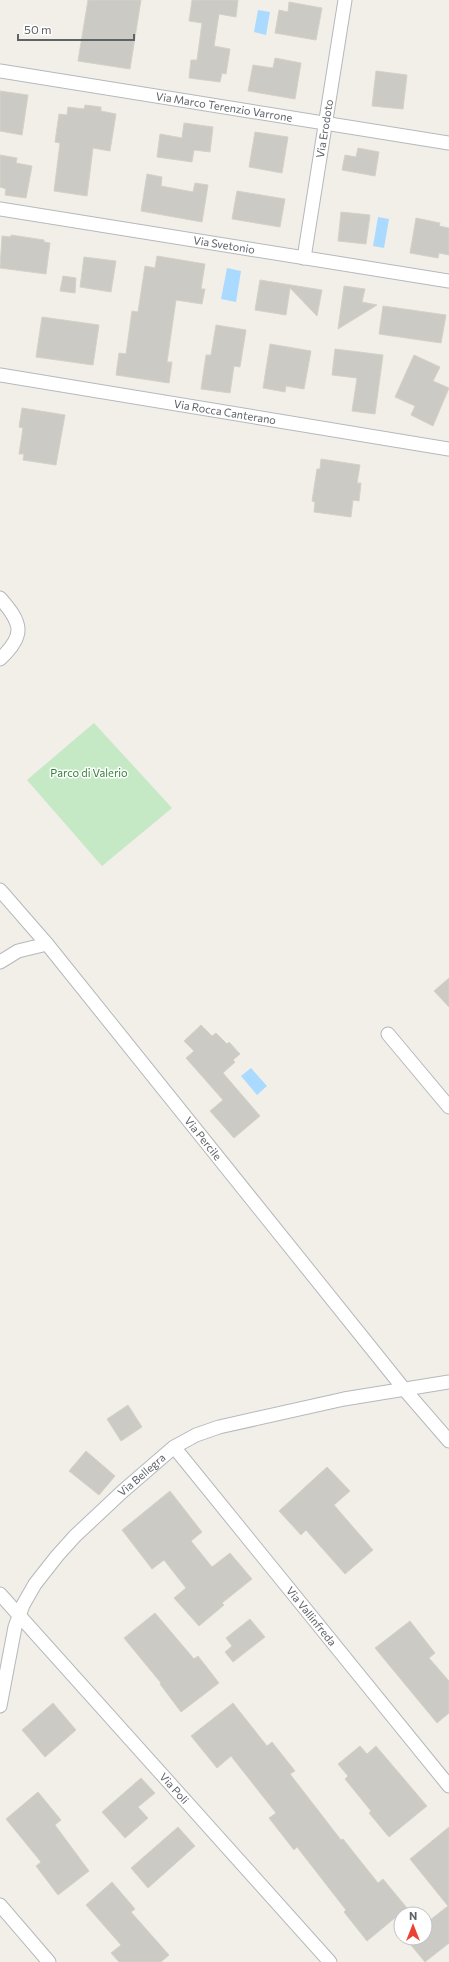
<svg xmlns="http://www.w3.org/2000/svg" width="449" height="1962" viewBox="0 0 449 1962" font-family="Commissioner,sans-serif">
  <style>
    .green { fill: #c5e8c5 }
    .water { fill: #aadaff }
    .building { fill: #cccac5; stroke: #d6d1c6 }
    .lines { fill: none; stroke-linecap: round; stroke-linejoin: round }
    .minor-casing { stroke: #b5b8bc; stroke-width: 15 }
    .minor { stroke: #fff; stroke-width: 13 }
    .labels { text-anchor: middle; stroke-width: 3; stroke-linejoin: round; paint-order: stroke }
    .street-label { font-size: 11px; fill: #5f6368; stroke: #fff }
    .park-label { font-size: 11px; fill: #348238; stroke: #fff }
  </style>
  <rect width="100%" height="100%" fill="#f1efe8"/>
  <path class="green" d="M 94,723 L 172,808 L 102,866 L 27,780 Z"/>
  <path class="water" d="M 258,10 L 270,12 L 266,35 L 254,32 Z
    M 378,217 L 389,219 L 384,248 L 373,246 Z
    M 227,268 L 241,271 L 236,302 L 221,299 Z
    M 251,1068 L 267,1086 L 257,1095 L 241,1076 Z"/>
  <path class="building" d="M 88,0 L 141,0 L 130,69 L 78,61 Z
    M 192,0 L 238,0 L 236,17 L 219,14 L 214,46 L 230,49 L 226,74 L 222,73 L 220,82 L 189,78 L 191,60 L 197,60 L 202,23 L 189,21 Z
    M 289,2 L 322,8 L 316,40 L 275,33 L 279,10 L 288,12 Z
    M 275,58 L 301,63 L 295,99 L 248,91 L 253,65 L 273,68 Z
    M 376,71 L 407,75 L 403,109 L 372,106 Z
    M 0,91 L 28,95 L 22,135 L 0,131 Z
    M 85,105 L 101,107 L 101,111 L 116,114 L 110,151 L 93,148 L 87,196 L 54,191 L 60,143 L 55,142 L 59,114 L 67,115 L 68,107 L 84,109 Z
    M 184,123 L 213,127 L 210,152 L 194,150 L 192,162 L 157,157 L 160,134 L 182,138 Z
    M 255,132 L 288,137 L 282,173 L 249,167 Z
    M 358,148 L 379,152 L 375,176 L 342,170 L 345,155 L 356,157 Z
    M 0,155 L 17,158 L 16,163 L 32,166 L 26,198 L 5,195 L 6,189 L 0,187 Z
    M 147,174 L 162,177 L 161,186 L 193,192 L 195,183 L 208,185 L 202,222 L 141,211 Z
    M 237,191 L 285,199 L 280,227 L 232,219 Z
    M 341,212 L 370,215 L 366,244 L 338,241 Z
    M 416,218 L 440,223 L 439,226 L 449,228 L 449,255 L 439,253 L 438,258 L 410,253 Z
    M 11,235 L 44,240 L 44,242 L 50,243 L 46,274 L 0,268 L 2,236 L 11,237 Z
    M 157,256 L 205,264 L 201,289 L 205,289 L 202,304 L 176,300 L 167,362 L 172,362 L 169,383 L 116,375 L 119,353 L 126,354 L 132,311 L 138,312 L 145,266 L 155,268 Z
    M 84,257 L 116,261 L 111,292 L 80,287 Z
    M 63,276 L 76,278 L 75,293 L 60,291 Z
    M 260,280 L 322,290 L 317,316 L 290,288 L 286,315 L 255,310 Z
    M 344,286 L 365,289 L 362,302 L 377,305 L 338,329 Z
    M 383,306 L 446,315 L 441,343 L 379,334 Z
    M 42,317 L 99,325 L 93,365 L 36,357 Z
    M 216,325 L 246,330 L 240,367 L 234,366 L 230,393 L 201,389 L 206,355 L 211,355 Z
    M 270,344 L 311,351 L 304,389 L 286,386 L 285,392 L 263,388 Z
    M 335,349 L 383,355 L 375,414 L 352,411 L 357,378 L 332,375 Z
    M 414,355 L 440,367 L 433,381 L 449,388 L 433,426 L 411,415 L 415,406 L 395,397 Z
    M 22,408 L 65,415 L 56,465 L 23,460 L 24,454 L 19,454 L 23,428 L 19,427 Z
    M 321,459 L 360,465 L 357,483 L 361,483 L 359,501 L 353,500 L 351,517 L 314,512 L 315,502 L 312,501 L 317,469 L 320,469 Z
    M 449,978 L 449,1007 L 434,991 Z
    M 201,1025 L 212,1036 L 216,1033 L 227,1044 L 229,1042 L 240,1054 L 233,1060 L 235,1062 L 223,1073 L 260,1116 L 234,1138 L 210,1111 L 223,1100 L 186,1058 L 194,1051 L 184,1041 Z
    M 128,1405 L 142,1427 L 121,1441 L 107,1419 Z
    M 86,1451 L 115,1476 L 99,1495 L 69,1471 Z
    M 327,1467 L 350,1491 L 334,1505 L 373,1550 L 345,1574 L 306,1530 L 301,1535 L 279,1511 Z
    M 170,1491 L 202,1532 L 191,1541 L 212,1567 L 230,1553 L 252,1579 L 222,1603 L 224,1605 L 199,1626 L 174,1598 L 186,1588 L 164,1560 L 152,1569 L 122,1530 Z
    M 155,1613 L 194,1659 L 198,1656 L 219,1683 L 181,1712 L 160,1684 L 161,1683 L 124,1638 Z
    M 250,1619 L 265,1637 L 233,1662 L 225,1652 L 232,1646 L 226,1638 Z
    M 410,1621 L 435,1653 L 429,1658 L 449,1681 L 449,1713 L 437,1723 L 375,1648 Z
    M 53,1703 L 76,1730 L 45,1757 L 22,1730 Z
    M 233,1703 L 267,1746 L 272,1742 L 295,1771 L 290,1774 L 341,1840 L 343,1839 L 378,1883 L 383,1879 L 407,1908 L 367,1941 L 344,1912 L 346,1910 L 297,1847 L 294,1850 L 269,1818 L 276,1813 L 231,1756 L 217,1768 L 191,1736 Z
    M 360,1746 L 367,1754 L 376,1746 L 427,1806 L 389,1837 L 369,1813 L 371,1811 L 345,1779 L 348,1776 L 338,1764 Z
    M 141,1778 L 155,1793 L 138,1807 L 148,1818 L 125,1838 L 102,1812 Z
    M 38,1792 L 61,1820 L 55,1825 L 89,1871 L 58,1895 L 36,1866 L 41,1862 L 6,1819 Z
    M 178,1827 L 195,1846 L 148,1888 L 131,1868 Z
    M 449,1827 L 449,1943 L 425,1962 L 405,1938 L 425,1938 L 425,1924 L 448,1906 L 410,1859 Z
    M 112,1882 L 135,1909 L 131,1912 L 169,1955 L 161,1962 L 119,1962 L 111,1953 L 121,1945 L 86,1905 Z"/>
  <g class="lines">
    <defs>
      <g id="minor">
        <path id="s1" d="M 0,71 L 449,143"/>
        <path id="s2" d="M 0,209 L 449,281"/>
        <path id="s3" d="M 304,258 L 345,0"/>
        <path id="s4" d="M 0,375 L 449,449"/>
        <path d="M 0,598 C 22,623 26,635 0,659"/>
        <path id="s5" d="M 0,890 L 47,944 L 404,1389 L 449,1441"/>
        <path d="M 0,962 L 18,951 L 47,944"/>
        <path d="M 388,1034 L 449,1107"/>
        <path id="s6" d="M 174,1447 L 449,1786"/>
        <path id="s7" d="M 0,1594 L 330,1962"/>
        <path id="s8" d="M 0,1706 L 15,1627 L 23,1605 L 35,1584 L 57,1556 L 75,1536 L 123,1491 L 174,1447 L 196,1435 L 219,1427 L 344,1399 L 449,1382"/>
        <path d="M 0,1905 L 49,1962"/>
      </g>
    </defs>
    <use href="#minor" class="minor-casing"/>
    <use href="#minor" class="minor"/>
  </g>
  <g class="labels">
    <g class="street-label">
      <text dy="4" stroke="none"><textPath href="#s1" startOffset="227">Via Marco Terenzio Varrone</textPath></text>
      <text dy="4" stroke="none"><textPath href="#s3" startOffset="131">Via Erodoto</textPath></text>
      <text dy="4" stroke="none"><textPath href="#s2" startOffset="227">Via Svetonio</textPath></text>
      <text dy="4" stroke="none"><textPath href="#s4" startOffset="228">Via Rocca Canterano</textPath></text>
      <text dy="4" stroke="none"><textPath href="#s5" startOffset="321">Via Percile</textPath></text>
      <text dy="4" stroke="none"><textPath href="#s8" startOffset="281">Via Bellegra</textPath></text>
      <text dy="4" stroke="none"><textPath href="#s6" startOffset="218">Via Vallinfreda</textPath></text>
      <text dy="4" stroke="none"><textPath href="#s7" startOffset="261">Via Poli</textPath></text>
    </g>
    <g class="park-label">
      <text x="89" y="777">Parco di Valerio</text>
    </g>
  </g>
  <g transform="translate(413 1926)"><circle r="19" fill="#ffffff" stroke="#bfc1c3"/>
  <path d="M0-3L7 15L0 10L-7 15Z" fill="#ea4335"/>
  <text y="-6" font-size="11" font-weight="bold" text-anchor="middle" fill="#5f6368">N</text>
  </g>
  <path d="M18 34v6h116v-6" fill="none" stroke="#5f6368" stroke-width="2"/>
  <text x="24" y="34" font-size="12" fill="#5f6368" stroke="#ffffff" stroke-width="3" paint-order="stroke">50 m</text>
</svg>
